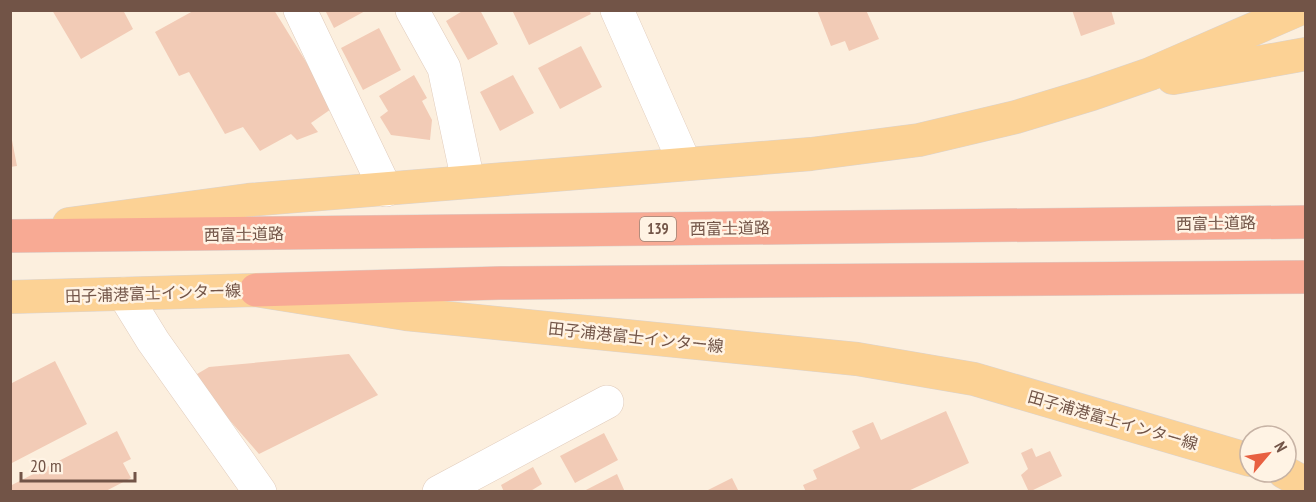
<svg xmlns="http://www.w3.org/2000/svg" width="1316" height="502" viewBox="0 0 1316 502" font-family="'PT Sans Narrow','Noto Sans JP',sans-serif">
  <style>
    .building { fill: #f2cbb6 }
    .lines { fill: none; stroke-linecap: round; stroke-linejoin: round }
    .minor-casing { stroke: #e0cbbb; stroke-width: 34 }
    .major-casing { stroke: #dad3cf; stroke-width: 34 }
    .highway-casing { stroke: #dad3cf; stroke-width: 34 }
    .minor { stroke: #fff; stroke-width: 33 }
    .major { stroke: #fcd295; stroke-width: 33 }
    .highway { stroke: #f8aa94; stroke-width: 33 }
    .labels { text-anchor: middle; stroke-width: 5; stroke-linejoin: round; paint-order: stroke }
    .shield { fill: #fff3e4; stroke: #9c8476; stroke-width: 1.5 }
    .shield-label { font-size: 15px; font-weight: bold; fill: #725447 }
    .street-label { font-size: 16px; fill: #725447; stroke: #fff3e4 }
  </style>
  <rect width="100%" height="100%" fill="#fcefde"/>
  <path class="building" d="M 52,10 L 123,10 L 133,29 L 81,59 Z
    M 274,10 L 334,107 L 311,123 L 318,132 L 297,140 L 291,134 L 260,151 L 243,127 L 225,134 L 189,72 L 179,76 L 155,32 L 193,11 Z
    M 325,10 L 367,10 L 334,28 Z
    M 464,10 L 480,10 L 498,44 L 468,60 L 446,21 Z
    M 512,10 L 589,10 L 591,14 L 529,45 Z
    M 817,10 L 866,10 L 879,39 L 849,51 L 845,41 L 831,46 Z
    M 1072,10 L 1111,10 L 1115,24 L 1081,36 Z
    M 379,28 L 401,70 L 363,90 L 341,48 Z
    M 581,46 L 602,87 L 560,109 L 538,68 Z
    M 414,75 L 427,98 L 422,101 L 432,120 L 430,140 L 391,135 L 380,117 L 388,111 L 379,96 Z
    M 513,75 L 534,113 L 500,131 L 480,92 Z
    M 10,130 L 17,166 L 10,167 Z
    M 349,354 L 378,395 L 259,454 L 192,377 L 209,367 Z
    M 55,361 L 87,424 L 10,464 L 10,384 Z
    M 946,411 L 969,463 L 906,492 L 806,492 L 803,485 L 817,479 L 813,470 L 860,448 L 852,431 L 873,422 L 881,440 Z
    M 117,431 L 131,459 L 123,463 L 131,478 L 104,492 L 10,492 L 10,486 Z
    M 604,433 L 618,460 L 575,483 L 560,456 Z
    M 1032,448 L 1036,457 L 1050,451 L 1062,476 L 1029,492 L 1021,475 L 1028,469 L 1021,453 Z
    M 533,467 L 542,484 L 529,492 L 504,492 L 501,485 Z
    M 617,474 L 625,492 L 582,492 Z
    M 732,478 L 739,492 L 704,492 Z"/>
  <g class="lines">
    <defs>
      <path id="minor" d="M 300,10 L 386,190
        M 412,10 L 444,68 L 468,181
        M 617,10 L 685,164
        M 124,294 L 153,341 L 260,492
        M 439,492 L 607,402"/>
      <path id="major" d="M 1173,78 L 1306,54
        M 69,224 L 248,200 L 811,154 L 919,140 L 1016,117 L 1092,94 L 1150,74 L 1297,10
        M 10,297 L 256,290 L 406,314 L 857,359 L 974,379 L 1250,460
        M 1284,472 L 1306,484"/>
      <path id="highway" d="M 10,236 L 1306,222
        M 256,290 L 500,283 L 1306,277"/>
    </defs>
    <use href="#minor" class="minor-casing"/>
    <use href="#major" class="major-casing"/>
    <use href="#highway" class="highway-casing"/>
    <use href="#minor" class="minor"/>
    <use href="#major" class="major"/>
    <use href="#highway" class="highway"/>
  </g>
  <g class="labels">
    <rect class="shield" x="640" y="217" width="36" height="24" rx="4.5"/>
    <g class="shield-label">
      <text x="658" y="234">139</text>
    </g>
    <g class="street-label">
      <text transform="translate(1216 223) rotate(-1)" y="6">西富士道路</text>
      <text transform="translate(730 228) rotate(-1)" y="6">西富士道路</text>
      <text transform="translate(244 234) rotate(-1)" y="6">西富士道路</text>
      <text transform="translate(153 293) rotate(-2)" y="6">田子浦港富士インター線</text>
      <text transform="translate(636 337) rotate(6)" y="6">田子浦港富士インター線</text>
      <text transform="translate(1113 420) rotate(16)" y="6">田子浦港富士インター線</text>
    </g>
  </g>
  <rect width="1316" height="502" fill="none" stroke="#725447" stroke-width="24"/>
  <g transform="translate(1268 454) rotate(61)"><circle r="28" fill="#fff3e4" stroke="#c7b3a5" stroke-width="1.5"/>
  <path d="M0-4.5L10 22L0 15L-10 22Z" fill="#e86041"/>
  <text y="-9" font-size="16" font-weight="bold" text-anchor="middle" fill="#725447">N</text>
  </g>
  <path d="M21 472v9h114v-9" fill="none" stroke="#725447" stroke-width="3"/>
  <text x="30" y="472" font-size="18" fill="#725447" stroke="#fff3e4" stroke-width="4.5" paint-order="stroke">20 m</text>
</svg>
